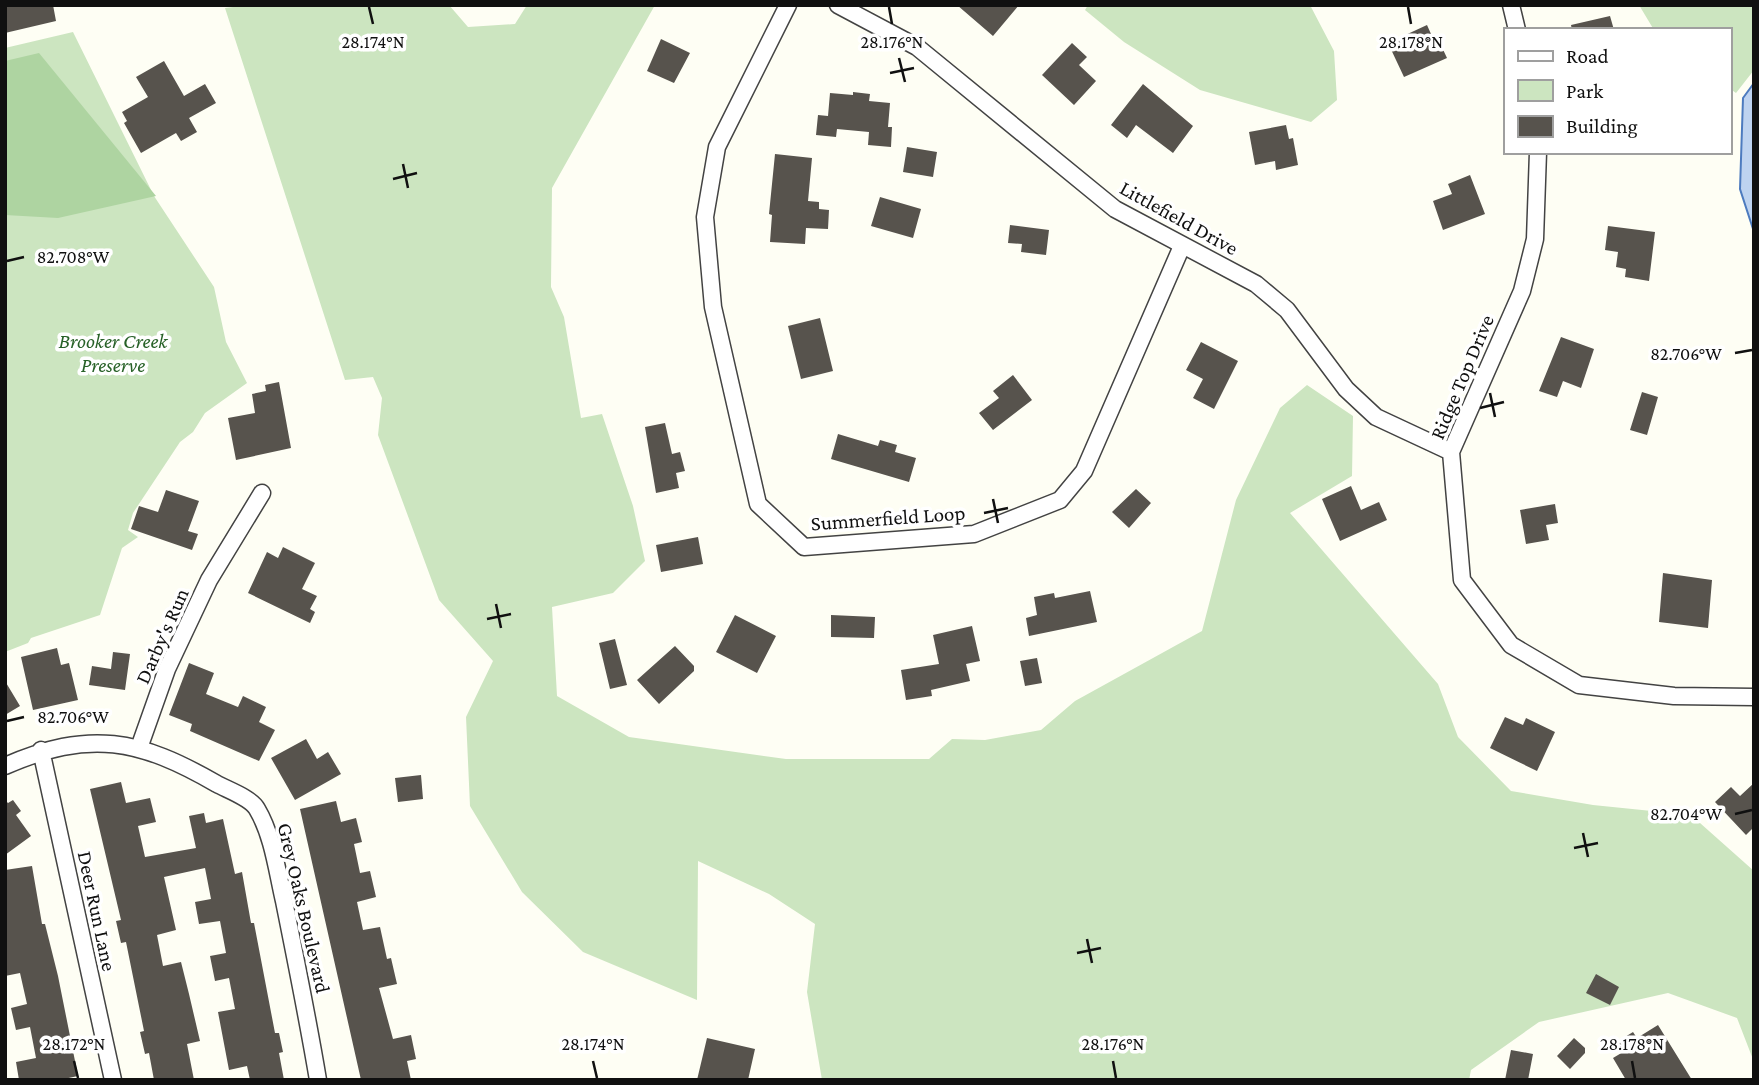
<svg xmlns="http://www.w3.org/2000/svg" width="1759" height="1085" viewBox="0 0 1759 1085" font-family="'Crimson Pro',serif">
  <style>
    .green { fill: #cce5c0 }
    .forest { fill: #aed4a1 }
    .water { fill: #bed3f0; stroke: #4d7bbf; stroke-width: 2 }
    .building { fill: #57534d }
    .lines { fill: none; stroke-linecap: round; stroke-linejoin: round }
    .minor-casing { stroke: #434343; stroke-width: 19 }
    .minor { stroke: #fff; stroke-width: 16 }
    .ticks { fill: none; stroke: #101010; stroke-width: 2.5 }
    .labels { text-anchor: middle; stroke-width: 7; stroke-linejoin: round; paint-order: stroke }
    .street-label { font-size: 21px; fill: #101010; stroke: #fff }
    .park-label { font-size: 21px; font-style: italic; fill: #276127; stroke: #fff }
    .ticks-label { font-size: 18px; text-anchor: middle; fill: #101010; stroke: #fff; stroke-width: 7; stroke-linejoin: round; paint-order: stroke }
  </style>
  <rect width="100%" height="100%" fill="#fefef4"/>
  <path class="green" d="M 249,5 L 449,5 L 468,27 L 515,24 L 527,5 L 655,5 L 552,188 L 551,287 L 564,317 L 581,418 L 602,414 L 633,506 L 645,561 L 613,593 L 552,607 L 557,696 L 629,737 L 786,759 L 929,759 L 952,739 L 985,740 L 1041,730 L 1075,701 L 1202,631 L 1236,500 L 1280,408 L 1307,385 L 1353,416 L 1352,476 L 1290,513 L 1438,684 L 1458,737 L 1511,791 L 1593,805 L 1691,815 L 1754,871 L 1754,1062 L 1737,1018 L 1668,993 L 1539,1022 L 1471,1070 L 1469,1080 L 822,1080 L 807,992 L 815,924 L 769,894 L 698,861 L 697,1000 L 583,952 L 522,892 L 470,806 L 466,717 L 493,661 L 439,600 L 378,435 L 382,398 L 373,377 L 345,380 L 225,8 Z
    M 1088,5 L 1310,5 L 1334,51 L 1337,100 L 1311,122 L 1200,90 L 1124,42 L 1085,10 Z
    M 1639,5 L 1754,5 L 1754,70 L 1736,93 L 1729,88 L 1729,30 L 1654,30 Z
    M 73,32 L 154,196 L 214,287 L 226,342 L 247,383 L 205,413 L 193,432 L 180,442 L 133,513 L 128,530 L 138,537 L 122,548 L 100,615 L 31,638 L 28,643 L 5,652 L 5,48 Z"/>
  <path class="forest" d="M 39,53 L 156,196 L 58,218 L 5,215 L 5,61 Z"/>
  <path class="water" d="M 1754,83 L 1754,232 L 1740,189 L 1743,98 Z"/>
  <path class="building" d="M 5,5 L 53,5 L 56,21 L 5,33 Z
    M 957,5 L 1019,5 L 993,36 Z
    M 1610,16 L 1614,30 L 1572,30 L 1571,25 Z
    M 1427,25 L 1435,43 L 1439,41 L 1447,58 L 1404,77 L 1388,43 Z
    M 661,39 L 690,53 L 674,83 L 647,71 Z
    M 1072,43 L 1087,57 L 1079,65 L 1096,81 L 1074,105 L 1042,75 Z
    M 164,61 L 184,96 L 205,84 L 216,103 L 189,118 L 197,132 L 181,141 L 176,133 L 141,153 L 124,123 L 127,121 L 122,112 L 148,97 L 136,77 Z
    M 1143,84 L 1193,126 L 1173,153 L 1136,125 L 1127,138 L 1111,125 Z
    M 853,92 L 870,94 L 869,101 L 890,103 L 888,127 L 892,127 L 891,147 L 868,145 L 869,132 L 837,129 L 836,137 L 816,135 L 818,115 L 828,116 L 830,93 L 853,95 Z
    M 1286,125 L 1289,139 L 1293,138 L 1298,165 L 1276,170 L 1275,161 L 1255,165 L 1249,132 Z
    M 907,147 L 937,152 L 933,177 L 903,172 Z
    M 775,154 L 812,158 L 808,201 L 819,202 L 819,209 L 829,210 L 828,229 L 806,228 L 805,244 L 770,242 L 772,215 L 769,214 Z
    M 1470,175 L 1485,214 L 1443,230 L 1433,201 L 1452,194 L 1448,184 Z
    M 880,197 L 921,209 L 913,238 L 871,226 Z
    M 1010,225 L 1049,230 L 1046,255 L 1021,252 L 1022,244 L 1008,243 Z
    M 1608,226 L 1655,232 L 1649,281 L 1625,277 L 1626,269 L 1616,267 L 1618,252 L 1605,250 Z
    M 820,318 L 833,371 L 801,379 L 788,326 Z
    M 1561,337 L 1594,349 L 1581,388 L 1563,381 L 1557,397 L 1539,391 Z
    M 1201,342 L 1238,361 L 1214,409 L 1193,398 L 1203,379 L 1186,370 Z
    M 1013,375 L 1032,400 L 993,430 L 979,413 L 999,398 L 993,391 Z
    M 279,382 L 291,448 L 236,460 L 228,418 L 255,413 L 252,394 L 266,391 L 265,385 Z
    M 1642,392 L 1658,397 L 1647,435 L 1630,430 Z
    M 665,423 L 672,454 L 680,452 L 685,471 L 676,473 L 679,488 L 656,493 L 645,427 Z
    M 838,434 L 878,446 L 880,440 L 897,445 L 895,452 L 916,458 L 909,482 L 831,459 Z
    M 1351,486 L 1361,510 L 1379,502 L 1387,520 L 1340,541 L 1322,499 Z
    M 1136,489 L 1151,503 L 1129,528 L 1112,512 Z
    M 166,490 L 199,501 L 188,531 L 198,534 L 192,550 L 131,529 L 139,506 L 158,512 Z
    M 1555,504 L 1558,523 L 1546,525 L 1549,540 L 1526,544 L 1520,510 Z
    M 698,537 L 703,564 L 661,572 L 656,545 Z
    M 283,547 L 315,563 L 302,589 L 317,596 L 310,609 L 315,612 L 310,623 L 248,593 L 267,552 L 278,558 Z
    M 1663,573 L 1712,580 L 1708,628 L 1659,622 Z
    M 1090,591 L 1097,622 L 1029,636 L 1026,618 L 1037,615 L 1034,597 L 1054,593 L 1055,598 Z
    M 735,615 L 776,636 L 757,673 L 716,652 Z
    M 831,615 L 875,617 L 874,638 L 831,637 Z
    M 972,626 L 980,661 L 966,664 L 970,681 L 931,690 L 932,696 L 906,700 L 901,670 L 939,664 L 933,635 Z
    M 615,639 L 627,685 L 610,689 L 599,643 Z
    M 675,646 L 694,666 L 694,671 L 659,704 L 637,680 Z
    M 57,648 L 61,665 L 69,663 L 78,700 L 33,710 L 21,657 Z
    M 113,652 L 130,654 L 125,690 L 89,685 L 92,666 L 111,669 Z
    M 1037,658 L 1042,683 L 1025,686 L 1020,661 Z
    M 189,663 L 214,673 L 206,694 L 238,707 L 243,696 L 266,707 L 259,722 L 275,730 L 259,761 L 190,731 L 192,724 L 169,715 Z
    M 5,681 L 20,706 L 5,715 Z
    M 1505,717 L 1523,725 L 1526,718 L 1555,732 L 1537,771 L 1490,748 Z
    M 306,739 L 317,759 L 328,752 L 341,774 L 295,800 L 271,758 Z
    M 421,775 L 423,799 L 398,802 L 395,778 Z
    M 121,782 L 126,803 L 150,798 L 156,822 L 138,826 L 145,857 L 196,848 L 189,816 L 204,813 L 206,823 L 223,819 L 235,874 L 242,872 L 251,923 L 254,923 L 275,1033 L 279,1033 L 283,1052 L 279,1053 L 284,1080 L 250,1080 L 247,1066 L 229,1070 L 218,1012 L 235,1009 L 229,978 L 215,981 L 210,956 L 226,953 L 220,921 L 199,924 L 195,902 L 211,899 L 205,868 L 164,877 L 176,930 L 157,935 L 163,966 L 181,962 L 189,994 L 200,1041 L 187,1044 L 194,1080 L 154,1080 L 149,1053 L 145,1054 L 140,1032 L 144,1031 L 126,942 L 121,943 L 116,921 L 121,920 L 90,789 Z
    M 1754,783 L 1754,827 L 1746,835 L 1715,802 L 1731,787 L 1740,796 Z
    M 5,800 L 8,803 L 13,800 L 21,811 L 16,815 L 31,836 L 5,855 Z
    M 336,801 L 341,822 L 356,818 L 362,842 L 354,844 L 360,873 L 370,871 L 376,897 L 357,902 L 363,930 L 380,927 L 387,959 L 391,958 L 397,984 L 379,988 L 393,1039 L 411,1035 L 416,1059 L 407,1061 L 411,1080 L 361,1080 L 300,809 Z
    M 32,866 L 42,924 L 45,924 L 58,976 L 78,1076 L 59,1080 L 19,1080 L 16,1062 L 36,1058 L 30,1027 L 16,1030 L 11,1008 L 27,1004 L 20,973 L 5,976 L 5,870 Z
    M 1596,974 L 1619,987 L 1610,1005 L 1586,993 Z
    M 1658,1025 L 1692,1080 L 1626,1080 L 1613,1058 L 1623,1052 L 1617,1042 L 1633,1032 L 1637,1038 Z
    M 707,1038 L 755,1049 L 748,1080 L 697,1080 Z
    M 1574,1038 L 1585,1048 L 1585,1053 L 1570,1069 L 1557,1056 Z
    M 1511,1050 L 1533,1054 L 1528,1080 L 1505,1080 Z"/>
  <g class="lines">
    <defs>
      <path id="minor" d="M 788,5 L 717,147 L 705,217 L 713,307 L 758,504 L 804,547 L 974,534 L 1060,500 L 1084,471 L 1182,246
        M 838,5 L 917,47 L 1115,209 L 1256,284 L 1287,310 L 1346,389 L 1376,417 L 1451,452
        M 1511,5 L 1517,30
        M 1538,152 L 1535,239 L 1522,291 L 1451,452 L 1462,580 L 1511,645 L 1579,685 L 1674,696 L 1754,697
        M 139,748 L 167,669 L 209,580 L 262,493
        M 41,750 L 113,1080
        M 5,766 C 90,729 139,739 217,784 C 228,790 251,798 257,809 C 273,836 277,871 284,901 C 296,961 308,1020 318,1080"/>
    </defs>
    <use href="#minor" class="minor-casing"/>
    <use href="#minor" class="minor"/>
  </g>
  <path class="ticks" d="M 369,7 L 373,24M 889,7 L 892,24M 1408,7 L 1411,24M 899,58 L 905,82M 890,73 L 914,68M 403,164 L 408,188M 393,179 L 417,173M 7,261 L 24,257M 1735,353 L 1752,350M 1490,393 L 1495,417M 1480,408 L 1504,402M 993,499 L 998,523M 984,513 L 1008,508M 496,604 L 501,628M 487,619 L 511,614M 7,721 L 24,717M 1735,814 L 1752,810M 1583,833 L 1588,857M 1574,848 L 1598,843M 1087,939 L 1092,963M 1077,953 L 1101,948M 74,1061 L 78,1078M 593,1061 L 597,1078M 1113,1061 L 1116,1078M 1632,1061 L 1635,1078"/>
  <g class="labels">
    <g class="street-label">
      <text transform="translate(1179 218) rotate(29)" y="7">Littlefield Drive</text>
      <text transform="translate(1462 377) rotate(-67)" y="7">Ridge Top Drive</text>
      <text transform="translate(888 518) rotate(-4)" y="7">Summerfield Loop</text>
      <text transform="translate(162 636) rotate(-66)" y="7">Darby's Run</text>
      <text transform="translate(304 908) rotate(77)" y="7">Grey Oaks Boulevard</text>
      <text transform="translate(97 911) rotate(78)" y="7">Deer Run Lane</text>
    </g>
    <g class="park-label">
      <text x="113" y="348">Brooker Creek<tspan x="113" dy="24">Preserve</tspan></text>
    </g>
  </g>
  <g class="ticks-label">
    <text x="373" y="48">28.174°N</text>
    <text x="892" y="48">28.176°N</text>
    <text x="1411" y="48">28.178°N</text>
    <text x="73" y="263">82.708°W</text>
    <text x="1686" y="360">82.706°W</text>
    <text x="73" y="723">82.706°W</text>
    <text x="1686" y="820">82.704°W</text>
    <text x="74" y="1050">28.172°N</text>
    <text x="593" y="1050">28.174°N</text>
    <text x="1113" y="1050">28.176°N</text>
    <text x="1632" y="1050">28.178°N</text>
  </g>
  <rect width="1759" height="1085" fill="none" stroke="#101010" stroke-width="14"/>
  <rect x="1504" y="28" width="228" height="126" fill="#ffffff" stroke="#9f9f9f" stroke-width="2"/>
  <rect x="1518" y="51" width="35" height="10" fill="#ffffff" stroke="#9f9f9f" stroke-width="2"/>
  <text x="1566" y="63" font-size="21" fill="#101010">Road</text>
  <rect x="1518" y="80" width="35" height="21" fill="#cce5c0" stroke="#9f9f9f" stroke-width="2"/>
  <text x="1566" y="98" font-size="21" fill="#101010">Park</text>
  <rect x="1518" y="116" width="35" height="21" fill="#57534d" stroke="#9f9f9f" stroke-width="2"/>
  <text x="1566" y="133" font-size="21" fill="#101010">Building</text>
</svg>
